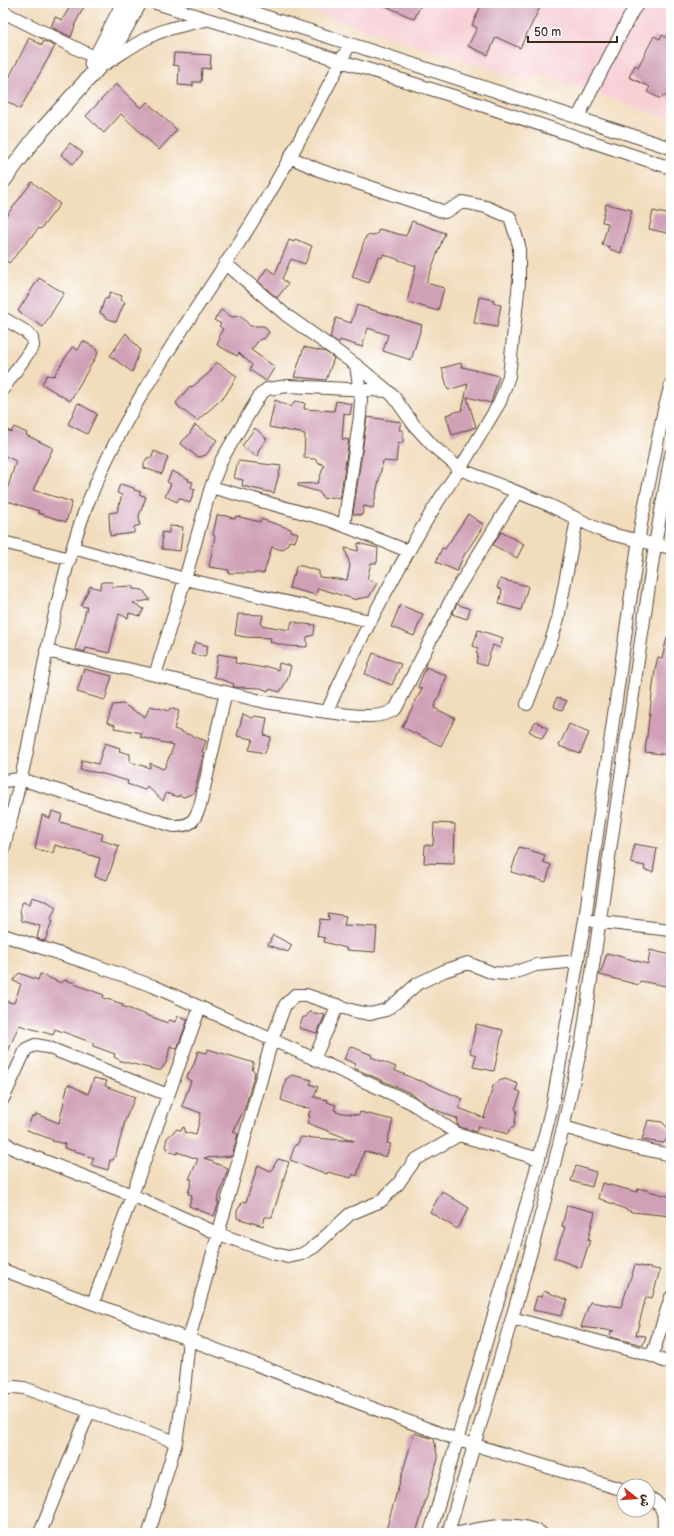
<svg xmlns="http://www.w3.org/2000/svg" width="674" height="1536" viewBox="0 0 674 1536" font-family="'Balsamiq Sans','Playpen Sans Arabic',sans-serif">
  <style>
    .built { fill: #f7cfd5 }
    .building { fill: #d0a0b7 }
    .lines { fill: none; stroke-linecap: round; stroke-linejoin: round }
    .minor-casing { stroke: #564536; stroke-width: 14 }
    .major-casing { stroke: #564536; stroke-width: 17 }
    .minor { stroke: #fff; stroke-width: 12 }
    .major { stroke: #fff; stroke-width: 15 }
  </style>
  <rect width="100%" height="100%" fill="#fff"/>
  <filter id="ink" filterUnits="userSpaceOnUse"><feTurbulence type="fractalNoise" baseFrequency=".025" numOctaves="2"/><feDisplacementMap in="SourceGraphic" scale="8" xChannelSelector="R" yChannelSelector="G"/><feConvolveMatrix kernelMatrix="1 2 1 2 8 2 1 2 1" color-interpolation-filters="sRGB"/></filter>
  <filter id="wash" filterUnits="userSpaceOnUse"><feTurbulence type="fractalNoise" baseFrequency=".012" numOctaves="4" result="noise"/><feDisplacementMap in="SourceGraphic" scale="16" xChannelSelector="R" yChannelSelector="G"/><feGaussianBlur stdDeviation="0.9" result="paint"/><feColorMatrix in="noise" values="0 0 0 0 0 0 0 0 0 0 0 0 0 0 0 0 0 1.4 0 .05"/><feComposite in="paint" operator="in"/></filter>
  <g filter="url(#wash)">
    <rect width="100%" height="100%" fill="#f1dcbc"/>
    <path class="built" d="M 282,3 L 671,3 L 671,119 L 535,73 L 532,82 Z"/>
    <g id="blocks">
      <path class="building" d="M 72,3 L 86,3 L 74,26 L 75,26 L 71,37 L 51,27 L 55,17 L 62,20 Z
        M 380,3 L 422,3 L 414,19 Z
        M 482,3 L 542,3 L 520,48 L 496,37 L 488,55 L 468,46 L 477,28 L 472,25 Z
        M 662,35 L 671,40 L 671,99 L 663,95 L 661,99 L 647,92 L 650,87 L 629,77 L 635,65 L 638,67 L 654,36 L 660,39 Z
        M 29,38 L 42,45 L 44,41 L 55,46 L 20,109 L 3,99 L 3,90 Z
        M 174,53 L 211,55 L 210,69 L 202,68 L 201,82 L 193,82 L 193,86 L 178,85 L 179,66 L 173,65 Z
        M 116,84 L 141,108 L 147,102 L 177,130 L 159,150 L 121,114 L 104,133 L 86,116 Z
        M 70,143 L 83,153 L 73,164 L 61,154 Z
        M 32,182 L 60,204 L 41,229 L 39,228 L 9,263 L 3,258 L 3,220 Z
        M 606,204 L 632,210 L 621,253 L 609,249 L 610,247 L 602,245 L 608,223 L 602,222 Z
        M 653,211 L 671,215 L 667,233 L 649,229 Z
        M 412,221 L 445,233 L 426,283 L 444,288 L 438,311 L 407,302 L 416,266 L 383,254 L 382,258 L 378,257 L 369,283 L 352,277 L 366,236 L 377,234 L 379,229 L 406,236 Z
        M 295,239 L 312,246 L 305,264 L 291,259 L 282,279 L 288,284 L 277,298 L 258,281 L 267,268 L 275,274 L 289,240 L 294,242 Z
        M 39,278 L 64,293 L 43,327 L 18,311 Z
        M 110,292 L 122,296 L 120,300 L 125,302 L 116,322 L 104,317 L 104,315 L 100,313 L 105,298 L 108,299 Z
        M 479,297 L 494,300 L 493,303 L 501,305 L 497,327 L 474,323 Z
        M 357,305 L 422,325 L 411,360 L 383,351 L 388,335 L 368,328 L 362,347 L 340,340 L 339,343 L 330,337 L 336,318 L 351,323 Z
        M 221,310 L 232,317 L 241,316 L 250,326 L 264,326 L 269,332 L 264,339 L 260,339 L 251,350 L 275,367 L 266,381 L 250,370 L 252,365 L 239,353 L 237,356 L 217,345 L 220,338 L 218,337 L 223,329 L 219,326 L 221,324 L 214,320 Z
        M 126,333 L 140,350 L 132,372 L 110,356 Z
        M 83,341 L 94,347 L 98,353 L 70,401 L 42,384 L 47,375 L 54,376 L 72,347 L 78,350 Z
        M 304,347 L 326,352 L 334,358 L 326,380 L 294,377 Z
        M 216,362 L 237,376 L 225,396 L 197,421 L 179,407 L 176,403 L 190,386 L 192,387 L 210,372 Z
        M 461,363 L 462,367 L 499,376 L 491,403 L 467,397 L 476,427 L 452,435 L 446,415 L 462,410 L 468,384 L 448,390 L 442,368 Z
        M 275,400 L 291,407 L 295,401 L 305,403 L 304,409 L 334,411 L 336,401 L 352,404 L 350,415 L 344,413 L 342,439 L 349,440 L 340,499 L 330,497 L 324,499 L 319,492 L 298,486 L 298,484 L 318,483 L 324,465 L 317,462 L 315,459 L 304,458 L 305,434 L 269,427 Z
        M 78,403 L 97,414 L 87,434 L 68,424 Z
        M 367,417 L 401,422 L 399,430 L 403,430 L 403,442 L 398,444 L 396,462 L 383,461 L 373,508 L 364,506 L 362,515 L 353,514 Z
        M 195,425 L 217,440 L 206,455 L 200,457 L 196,456 L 180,443 L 188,436 Z
        M 14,427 L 27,433 L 26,435 L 53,448 L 33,490 L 72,502 L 66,522 L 38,513 L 39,511 L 4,500 L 16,461 L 3,455 L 3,438 L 7,430 L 11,432 Z
        M 255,428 L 267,439 L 259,449 L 257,457 L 242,446 Z
        M 154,451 L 168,457 L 162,474 L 144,468 L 144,463 L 147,458 L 152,457 Z
        M 238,461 L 281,466 L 274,493 L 242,486 L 243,480 L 234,478 Z
        M 172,471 L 189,479 L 188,481 L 193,482 L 191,488 L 195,489 L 190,503 L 179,498 L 177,502 L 165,496 L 171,484 L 167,482 Z
        M 120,484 L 134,488 L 134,490 L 141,492 L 139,494 L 146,497 L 139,516 L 140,525 L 134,527 L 134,533 L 110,536 L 109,513 L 117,512 L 122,495 L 117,493 Z
        M 468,514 L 484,525 L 463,557 L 457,571 L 436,562 L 442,548 L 445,549 Z
        M 217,515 L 227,516 L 235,519 L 236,516 L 260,522 L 261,519 L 291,529 L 291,531 L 298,533 L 295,542 L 289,541 L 287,546 L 282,550 L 272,547 L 264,573 L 228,573 L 229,570 L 209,567 L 215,536 L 213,535 Z
        M 169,526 L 183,527 L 180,551 L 162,549 L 162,532 L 169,533 Z
        M 501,532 L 524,544 L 517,558 L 493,545 Z
        M 358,543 L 378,548 L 377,563 L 371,563 L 367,579 L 377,583 L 369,597 L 357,599 L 357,600 L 318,588 L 316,595 L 289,588 L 292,576 L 294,577 L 296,566 L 302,566 L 319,571 L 319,577 L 347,580 L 350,566 L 345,548 L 358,551 Z
        M 500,579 L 528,586 L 521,610 L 499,604 L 502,590 L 497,588 Z
        M 102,582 L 113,582 L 112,587 L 133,586 L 133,589 L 143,590 L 150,600 L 133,603 L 144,609 L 140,616 L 129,613 L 128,618 L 119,614 L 109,653 L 86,648 L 85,652 L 75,649 L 87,607 L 81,606 L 90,586 L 100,589 Z
        M 457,604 L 470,609 L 467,619 L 452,614 Z
        M 400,605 L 423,614 L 414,636 L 391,627 Z
        M 238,614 L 263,615 L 261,625 L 290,630 L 292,621 L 303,624 L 315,625 L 314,635 L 307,637 L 307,647 L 287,646 L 270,642 L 271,638 L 245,637 L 235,635 Z
        M 478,630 L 503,638 L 500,648 L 493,645 L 486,666 L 476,663 L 478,654 L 476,653 L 478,648 L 473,646 Z
        M 667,638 L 671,638 L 671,744 L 670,755 L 645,752 L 655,669 L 658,657 L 662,658 Z
        M 195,642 L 208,646 L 205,657 L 191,654 Z
        M 373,653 L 401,664 L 392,685 L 365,674 Z
        M 218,654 L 236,657 L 235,663 L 264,668 L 264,666 L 278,670 L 279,663 L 291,666 L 287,680 L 280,692 L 269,689 L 268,691 L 261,688 L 234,687 L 233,686 L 234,684 L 214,677 Z
        M 426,667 L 447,676 L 434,708 L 455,718 L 441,746 L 402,727 L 422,689 L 418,687 Z
        M 84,669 L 112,676 L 105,700 L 77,692 Z
        M 557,697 L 567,701 L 562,710 L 554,707 Z
        M 123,704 L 145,717 L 150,706 L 169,711 L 170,708 L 179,711 L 174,729 L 206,741 L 202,752 L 204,753 L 194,793 L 184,797 L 179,795 L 178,797 L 166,793 L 163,801 L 147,786 L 145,790 L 127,784 L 128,781 L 100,773 L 80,770 L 82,760 L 98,764 L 105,743 L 120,748 L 119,751 L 130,754 L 130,762 L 150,768 L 150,763 L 163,769 L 165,767 L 174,745 L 140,737 L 142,733 L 114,728 L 115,725 L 107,722 L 113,705 Z
        M 243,714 L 251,718 L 254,716 L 267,718 L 264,735 L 271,737 L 265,753 L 249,750 L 253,739 L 237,736 Z
        M 536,721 L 548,729 L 542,739 L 529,731 Z
        M 569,724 L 589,733 L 580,754 L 559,746 Z
        M 52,811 L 62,814 L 60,822 L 103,834 L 101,840 L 119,846 L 107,880 L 95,877 L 100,858 L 55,845 L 53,853 L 35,849 L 42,815 L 50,818 Z
        M 434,823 L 455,824 L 454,864 L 424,863 L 425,845 L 433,845 Z
        M 634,844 L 657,848 L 653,872 L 644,870 L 645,866 L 631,863 Z
        M 519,847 L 545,855 L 543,862 L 551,865 L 546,882 L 511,872 Z
        M 32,897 L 48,902 L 56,907 L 50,921 L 52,921 L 45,941 L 37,938 L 40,926 L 22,921 L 20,910 L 23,901 L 30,904 Z
        M 328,913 L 346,916 L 344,925 L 377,927 L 375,952 L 346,950 L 346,948 L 324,942 L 325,938 L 317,936 L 320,919 L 329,920 Z
        M 273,935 L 292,945 L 288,952 L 268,945 Z
        M 650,950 L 671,955 L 671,987 L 640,981 L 639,985 L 600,975 L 607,953 L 648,964 Z
        M 19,973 L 38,980 L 40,974 L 61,983 L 65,980 L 75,983 L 74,984 L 104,995 L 103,998 L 123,1004 L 122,1006 L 168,1023 L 169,1020 L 176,1022 L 178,1016 L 188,1019 L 177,1049 L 170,1046 L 167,1061 L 161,1070 L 157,1070 L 121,1061 L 114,1057 L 115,1054 L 93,1046 L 93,1043 L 55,1029 L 53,1035 L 19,1025 L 6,1056 L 3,1055 L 5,1037 L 3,1036 L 3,1001 L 14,1003 L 21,984 L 13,981 Z
        M 309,1012 L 325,1015 L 317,1033 L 299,1028 L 303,1017 L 306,1017 Z
        M 476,1024 L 503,1030 L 494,1071 L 473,1067 L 476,1055 L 470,1053 Z
        M 350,1046 L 372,1055 L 371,1057 L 396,1067 L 394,1070 L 419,1081 L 419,1080 L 463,1099 L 459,1108 L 484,1118 L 493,1086 L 499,1081 L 505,1079 L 518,1084 L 516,1090 L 521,1092 L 515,1109 L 517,1110 L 514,1127 L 509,1130 L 508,1134 L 478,1126 L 476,1132 L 460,1127 L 457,1124 L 458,1119 L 434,1109 L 413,1095 L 413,1094 L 354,1068 L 356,1064 L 344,1059 Z
        M 208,1049 L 254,1063 L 252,1070 L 255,1072 L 245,1108 L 233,1132 L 238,1134 L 232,1156 L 204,1158 L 228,1169 L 217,1202 L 219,1202 L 214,1216 L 189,1206 L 192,1195 L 188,1194 L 192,1179 L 189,1179 L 198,1159 L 177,1152 L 177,1154 L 166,1151 L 168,1148 L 165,1147 L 167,1138 L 177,1129 L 181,1131 L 183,1127 L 185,1128 L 184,1132 L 196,1135 L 201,1113 L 182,1106 L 191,1081 L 186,1078 L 194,1064 L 198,1051 L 207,1053 Z
        M 292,1075 L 312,1080 L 310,1084 L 318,1087 L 314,1097 L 328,1100 L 327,1102 L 336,1105 L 334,1110 L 337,1111 L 336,1112 L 359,1115 L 360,1112 L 393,1120 L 387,1143 L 391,1144 L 386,1157 L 364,1151 L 357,1176 L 353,1174 L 351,1178 L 328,1172 L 327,1174 L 290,1160 L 295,1145 L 297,1145 L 301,1137 L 354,1141 L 307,1123 L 310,1116 L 308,1116 L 311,1108 L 299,1107 L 281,1100 L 286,1079 Z
        M 94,1078 L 107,1081 L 105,1086 L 135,1097 L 126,1118 L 116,1154 L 113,1160 L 110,1160 L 108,1170 L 91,1165 L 94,1158 L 84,1155 L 85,1154 L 64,1148 L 65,1144 L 52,1141 L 53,1140 L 27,1130 L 32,1116 L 35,1117 L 36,1114 L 59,1123 L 68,1084 L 88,1094 Z
        M 648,1120 L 662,1122 L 671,1131 L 664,1143 L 642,1140 Z
        M 278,1159 L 289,1162 L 272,1217 L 265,1217 L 263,1226 L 237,1218 L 237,1211 L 243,1201 L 246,1202 L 258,1165 L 271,1171 Z
        M 576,1166 L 596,1172 L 592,1187 L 571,1181 Z
        M 602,1183 L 637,1192 L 638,1188 L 671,1197 L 671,1216 L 632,1212 L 598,1198 Z
        M 442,1191 L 469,1208 L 457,1229 L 430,1212 Z
        M 567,1205 L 595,1212 L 588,1240 L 590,1240 L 581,1268 L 554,1258 L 565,1227 L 562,1226 Z
        M 635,1265 L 660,1270 L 652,1298 L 646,1297 L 636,1335 L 646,1336 L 643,1345 L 610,1337 L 611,1331 L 614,1331 L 581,1327 L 590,1302 L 621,1307 Z
        M 544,1291 L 568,1300 L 561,1316 L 533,1310 L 537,1296 L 541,1297 Z
        M 414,1433 L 434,1439 L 438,1459 L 416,1533 L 385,1533 Z"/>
    </g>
  </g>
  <g filter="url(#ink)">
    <use href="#blocks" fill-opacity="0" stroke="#564536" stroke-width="1"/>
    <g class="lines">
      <defs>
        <path id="minor" d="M 156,3 L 466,100 L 671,168
          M 224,3 L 671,148
          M 3,12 L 96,58 L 104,55
          M 105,64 C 121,54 136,43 153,35 C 170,27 188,24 206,20
          M 578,117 L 633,10 L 639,3
          M 225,263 L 286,315 L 356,365 L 388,391 L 394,397 L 414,425 L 433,446 L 460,469 L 500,402 L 509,376 L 519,282 L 519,245 L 510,217 L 486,207 L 463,202 L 445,212 L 319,170 L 290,157
          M 3,318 L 25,331 L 32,338 L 33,346 L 3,389
          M 211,487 L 329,520 L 408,551
          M 344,525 L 360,416 L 361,400 L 356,365
          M 3,542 L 70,559
          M 73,548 L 185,579 L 370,621
          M 46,651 L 155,675 L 265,702 L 327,712 C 344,671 365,631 386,592 C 409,550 432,508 460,469 L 549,505 L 600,530 L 615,535 L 671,548
          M 155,675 L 185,579 L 211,487 L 222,459 L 260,395 L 267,389 L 288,386 L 388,391
          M 527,704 L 551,641 L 558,619 L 577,519
          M 327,712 C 346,714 381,722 396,708 L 454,594 L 517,492
          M 3,781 L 20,779 L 174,826 C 191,826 194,822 200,806 L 226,692
          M 3,851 C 11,818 20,784 27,751 C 43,671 56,590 84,513 C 123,408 192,318 251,224 C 287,166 318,105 350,44
          M 593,921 L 671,930
          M 3,935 L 94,965 L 153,986 L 410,1102 L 459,1135 L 539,1159
          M 314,1059 L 338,1005
          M 3,1099 L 26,1049 L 35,1045 L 47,1047 L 168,1095
          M 564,1127 L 625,1145 L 671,1155
          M 3,1141 L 14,1149 L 132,1195 L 219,1234 L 272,1253 L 288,1257 L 302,1254 L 314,1247 L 350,1214 L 381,1201 L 398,1184 L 415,1160 L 459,1135
          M 3,1270 L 458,1440 L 624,1490
          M 93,1303 L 200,1007
          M 512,1318 L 652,1356 L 671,1364
          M 652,1356 L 671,1297
          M 3,1389 L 15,1387 L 24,1388 L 176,1442
          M 648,1497 C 665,1504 665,1517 663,1533
          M 40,1533 L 89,1412
          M 149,1533 L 176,1442 L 184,1390 L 189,1339 L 272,1040 L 285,1005 L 295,995 L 306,995 L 354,1011 L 370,1014 L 386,1010 L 399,1000 L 417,984 L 444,971 L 468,963 L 493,973 L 510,974 L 536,965 L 578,961
          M 430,1533 L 534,1178 L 553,1102 L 585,919 L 641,524 L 663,414 L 671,384
          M 448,1533 C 496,1370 549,1207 582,1041 L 655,545 L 671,454
          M 458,1533 C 486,1528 514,1519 541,1533"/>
        <path id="major" d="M 92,64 L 96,58 L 124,3
          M 3,181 L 36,137 L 112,52 L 139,3"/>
      </defs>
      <use href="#minor" class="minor-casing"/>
      <use href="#major" class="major-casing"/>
      <use href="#minor" class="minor"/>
      <use href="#major" class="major"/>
    </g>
  </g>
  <rect width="674" height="1536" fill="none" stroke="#fff" stroke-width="16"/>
  <g transform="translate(636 1498) rotate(107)"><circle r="19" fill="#ffffff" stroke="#b1aaa5"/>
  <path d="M0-3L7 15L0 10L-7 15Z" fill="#c8321e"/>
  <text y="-6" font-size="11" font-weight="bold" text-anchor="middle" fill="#3b2a1e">ش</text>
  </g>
  <path d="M528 36v6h89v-6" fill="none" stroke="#3b2a1e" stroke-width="2"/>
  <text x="534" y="36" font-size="12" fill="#3b2a1e" stroke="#ffffff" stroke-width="3" paint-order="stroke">50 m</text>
</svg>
